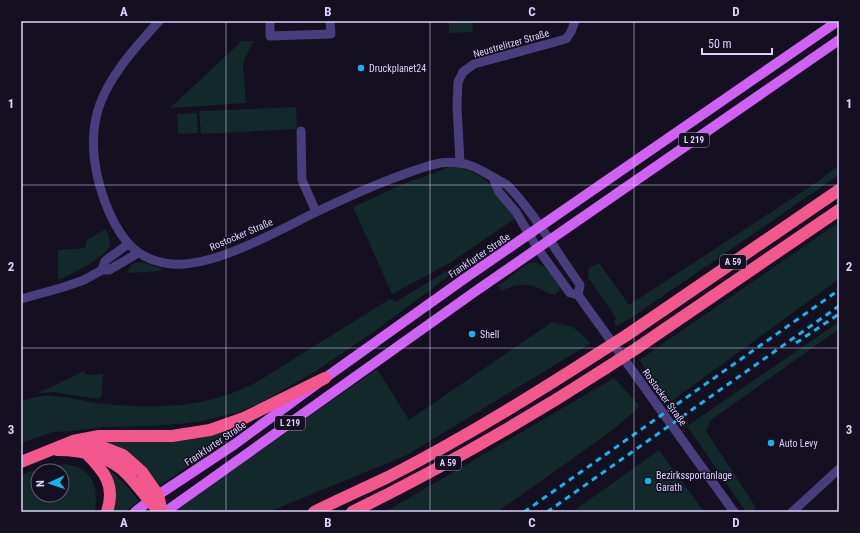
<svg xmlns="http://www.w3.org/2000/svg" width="860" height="533" viewBox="0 0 860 533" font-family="'Roboto Condensed',sans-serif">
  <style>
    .green { fill: #13282a; fill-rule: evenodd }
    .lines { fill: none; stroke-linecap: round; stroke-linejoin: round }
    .minor { stroke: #483e7c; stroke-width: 9 }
    .primary { stroke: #cf62f3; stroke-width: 10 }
    .motorway { stroke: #f2578d; stroke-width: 12 }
    .rail { stroke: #12b7e8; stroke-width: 3; stroke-dasharray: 6 5; stroke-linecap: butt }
    .motorway-bridge { stroke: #f2578d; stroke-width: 12 }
    .grid { fill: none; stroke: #dcd2fb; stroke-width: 1; stroke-opacity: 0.55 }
    .poi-dot { fill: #12b7e8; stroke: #140f21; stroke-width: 1.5 }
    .labels { text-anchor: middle; stroke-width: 3; stroke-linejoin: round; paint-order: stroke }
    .shield { fill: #140f21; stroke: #a098ba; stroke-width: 1 }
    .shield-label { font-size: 9px; font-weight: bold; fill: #dcd2fb }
    .street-label { font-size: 10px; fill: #dcd2fb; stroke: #140f21 }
    .poi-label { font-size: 10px; fill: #dcd2fb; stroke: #140f21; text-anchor: start }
    .neatline { fill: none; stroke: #dcd2fb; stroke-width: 1.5 }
    .grid-label { font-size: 13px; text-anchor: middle; font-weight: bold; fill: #dcd2fb }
  </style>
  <rect width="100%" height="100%" fill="#140f21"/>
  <path class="green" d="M 449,21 L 472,21 L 473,32 L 449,33 Z
    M 242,41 L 254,41 L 246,56 L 243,65 L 246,103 L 170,108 Z
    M 296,107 L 297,129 L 201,134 L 199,111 Z
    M 197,113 L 198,133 L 178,134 L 177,114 Z
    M 453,165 C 489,175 496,189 516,218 L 450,263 L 392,294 L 353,207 L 408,182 L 435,173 Z
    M 839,165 L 839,175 L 631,318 L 616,326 L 614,322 L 616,318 L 588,277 L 589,268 L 599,263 L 629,305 L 817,182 Z
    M 839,222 L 839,279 L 669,403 L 639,360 Z
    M 106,229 C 108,234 112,241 109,247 C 102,260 71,274 58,280 L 58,250 L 85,248 L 87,240 Z
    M 471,256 L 474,260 L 457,270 L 375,331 L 316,371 L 262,402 L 239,412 L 199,422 L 156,426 L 103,427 L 74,431 L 53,432 L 21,443 L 21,402 C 48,388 76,401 105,404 C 159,409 207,408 257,382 L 390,299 L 396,302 Z
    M 143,262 L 162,269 L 161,271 L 128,273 C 130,262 134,263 143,262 Z
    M 534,262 L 545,267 L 560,286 L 559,291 L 555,295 C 548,294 545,291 538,288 C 526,282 513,285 501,291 L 498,286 L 527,264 Z
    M 552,322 L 573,327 L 591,343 L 407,455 L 269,512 L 171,512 L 377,369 L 409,420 Z
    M 839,322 L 839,329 L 711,420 L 706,431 L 755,506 L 753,512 L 746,512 L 687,426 Z
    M 84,371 L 86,375 L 103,374 L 102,395 L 100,398 L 97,399 L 53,392 L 36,394 Z
    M 614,378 L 640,406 L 613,430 L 497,512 L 385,512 Z
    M 267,411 L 158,487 L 103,441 L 173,440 Z
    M 659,450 L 704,512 L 572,512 Z
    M 67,464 C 71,466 78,466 82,469 C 97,479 97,496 95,512 L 21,512 L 21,475 L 45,466 ZM 38,471 L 62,471 L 62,495 L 38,495 Z
    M 100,464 C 117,474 127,486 139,501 L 125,512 L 111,512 Z"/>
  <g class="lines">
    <path class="minor" d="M 159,21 C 137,46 112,72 100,104 C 87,139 95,179 109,212 C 122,241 138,261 172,264 C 212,268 276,232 312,214 C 341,200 371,186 402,175 C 421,168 439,160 459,163 C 473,164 483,172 495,178 C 499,181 505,183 508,186 C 524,202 537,221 549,239 C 559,255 570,270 580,285 L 578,295
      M 270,21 L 270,36 L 331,34 L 330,21
      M 301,131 L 302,180 L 316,212
      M 460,163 L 457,106 L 458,82 L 463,72 L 474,64 L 566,39 L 571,32 L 575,21
      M 493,178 L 499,192 L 516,212 L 538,249 L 570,293 L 578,295 L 734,512
      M 102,270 L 105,261 L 128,244
      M 21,299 L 64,287 L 84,280 L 102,270 L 109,270 L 138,253
      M 792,512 L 839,469"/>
    <path class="primary" d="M 135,512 L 149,501 L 235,444 L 325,378 L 464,279 L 838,21
      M 165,512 L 473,293 L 839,40"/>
    <path class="motorway" d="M 627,335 L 839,190
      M 637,348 L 839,210
      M 81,443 L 100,446 L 123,455 L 142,472 L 158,495 L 162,512
      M 57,450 C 83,450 109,455 128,475 C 139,487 148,500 160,512
      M 86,453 C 104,471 116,485 107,512
      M 21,462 L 73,441 L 99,436 L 172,436 L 210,430 L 244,418 L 325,378
      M 314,512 C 338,500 363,489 388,477 C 460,440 529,398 597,354
      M 352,512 C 440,469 524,421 606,368"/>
    <path class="rail" d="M 796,343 L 839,314
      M 524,512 L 839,290
      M 547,512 L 839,306"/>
    <path class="motorway-bridge" d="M 597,354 L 627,335
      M 606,368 L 637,348"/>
  </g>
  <path class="grid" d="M 226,21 L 226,512M 430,21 L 430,512M 634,21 L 634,512M 21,185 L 839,185M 21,348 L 839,348"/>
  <g class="poi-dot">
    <circle cx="361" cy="68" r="4"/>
    <circle cx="472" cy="334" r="4"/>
    <circle cx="771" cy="443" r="4"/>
    <circle cx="648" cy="481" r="4"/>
  </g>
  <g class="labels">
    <g class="shield">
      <rect x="679" y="133" width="30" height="14" rx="3"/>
      <rect x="720" y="255" width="26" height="14" rx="3"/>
      <rect x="275" y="416" width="30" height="14" rx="3"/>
      <rect x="435" y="456" width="26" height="14" rx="3"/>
    </g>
    <g class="shield-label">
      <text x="694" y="143">L 219</text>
      <text x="733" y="265">A 59</text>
      <text x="290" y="426">L 219</text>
      <text x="448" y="466">A 59</text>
    </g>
    <g class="street-label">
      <text transform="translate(511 43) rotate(-16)" y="4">Neustrelitzer Straße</text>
      <text transform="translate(241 234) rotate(-23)" y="4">Rostocker Straße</text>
      <text transform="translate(479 255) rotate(-34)" y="4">Frankfurter Straße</text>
      <text transform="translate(665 397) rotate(54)" y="4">Rostocker Straße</text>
      <text transform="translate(215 443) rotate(-34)" y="4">Frankfurter Straße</text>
    </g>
    <g class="poi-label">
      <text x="369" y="72">Druckplanet24</text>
      <text x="480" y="338">Shell</text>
      <text x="779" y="447">Auto Levy</text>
      <text x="656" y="479">Bezirkssportanlage<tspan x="656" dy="12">Garath</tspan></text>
    </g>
  </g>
  <rect width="860" height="533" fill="none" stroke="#140f21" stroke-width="44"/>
  <g transform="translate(50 483) rotate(267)"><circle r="19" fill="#140f21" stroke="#645d78"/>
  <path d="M0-3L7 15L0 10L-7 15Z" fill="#12b7e8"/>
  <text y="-6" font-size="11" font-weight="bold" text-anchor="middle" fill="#dcd2fb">N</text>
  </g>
  <path d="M702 48v6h70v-6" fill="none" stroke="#dcd2fb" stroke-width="2"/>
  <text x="708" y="48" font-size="12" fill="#dcd2fb" stroke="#140f21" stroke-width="3" paint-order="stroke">50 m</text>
  <rect x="22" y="22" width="816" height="489" class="neatline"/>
  <g class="grid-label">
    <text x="124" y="16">A</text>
    <text x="328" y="16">B</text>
    <text x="532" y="16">C</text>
    <text x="736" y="16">D</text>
    <text x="11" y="108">1</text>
    <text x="849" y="108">1</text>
    <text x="11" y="271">2</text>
    <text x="849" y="271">2</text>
    <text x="11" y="434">3</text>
    <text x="849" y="434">3</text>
    <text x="124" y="527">A</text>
    <text x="328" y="527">B</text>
    <text x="532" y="527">C</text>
    <text x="736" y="527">D</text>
  </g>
</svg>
